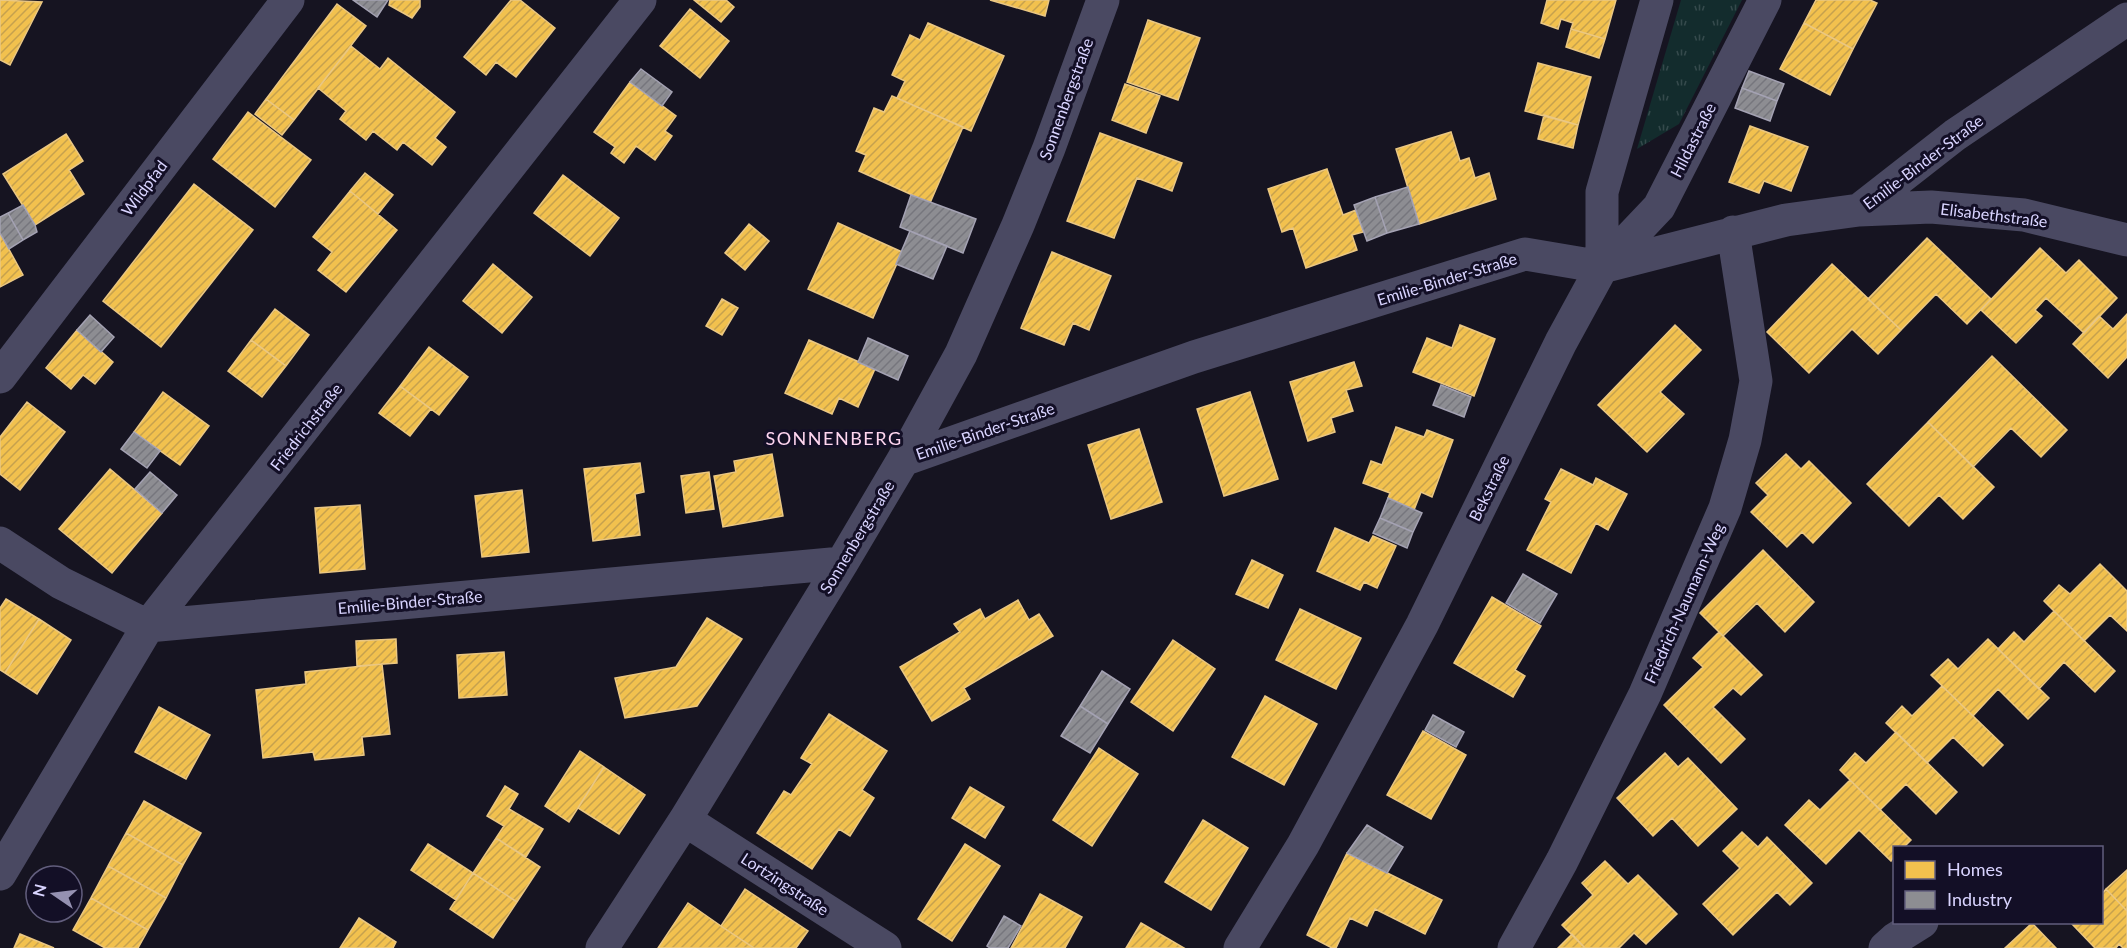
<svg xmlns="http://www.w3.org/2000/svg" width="2127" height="948" viewBox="0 0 2127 948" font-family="Lato,sans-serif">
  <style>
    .grass { fill: url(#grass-tufts) }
    .homes { fill: url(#homes-hatch); stroke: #eac783; stroke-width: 1.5 }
    .industry { fill: url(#industry-hatch); stroke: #a4a2b3; stroke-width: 1.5 }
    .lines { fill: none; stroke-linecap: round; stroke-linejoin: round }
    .minor { stroke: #4a4962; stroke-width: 33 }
    .labels { text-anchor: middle; stroke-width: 6; stroke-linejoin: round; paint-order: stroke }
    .street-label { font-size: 16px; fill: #d9d4ff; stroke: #130f26 }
    .neighbourhood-label { font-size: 18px; letter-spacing: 1.5px; fill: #ffd6f0; stroke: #130f26 }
  </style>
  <defs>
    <pattern id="grass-tufts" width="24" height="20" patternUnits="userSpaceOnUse" patternTransform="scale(1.5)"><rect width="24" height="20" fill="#132c2d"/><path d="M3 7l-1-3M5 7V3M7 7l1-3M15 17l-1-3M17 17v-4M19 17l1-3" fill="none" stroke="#354a4c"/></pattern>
    <pattern id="homes-hatch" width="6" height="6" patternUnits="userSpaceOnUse" patternTransform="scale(1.5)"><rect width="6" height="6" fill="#f2c14e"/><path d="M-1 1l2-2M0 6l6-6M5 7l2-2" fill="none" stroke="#c6a14e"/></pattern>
    <pattern id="industry-hatch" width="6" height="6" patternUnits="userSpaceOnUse" patternTransform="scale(1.5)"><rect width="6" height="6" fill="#8d8d92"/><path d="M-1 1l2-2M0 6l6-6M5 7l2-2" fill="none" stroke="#76767d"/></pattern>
  </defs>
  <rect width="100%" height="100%" fill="#161421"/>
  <path class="grass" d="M 1681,0 L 1742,0 L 1679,124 L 1637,149 Z"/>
  <path class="homes" d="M 0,0 L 42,2 L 10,65 L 0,60 Z
    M 390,0 L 420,0 L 420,7 L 412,18 L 389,5 Z
    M 511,0 L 520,0 L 555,28 L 516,77 L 496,62 L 486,75 L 464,57 Z
    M 694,0 L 726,0 L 734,7 L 721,22 Z
    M 990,0 L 1049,0 L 1045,16 Z
    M 1547,0 L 1616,0 L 1605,39 L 1571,29 L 1573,23 L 1561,19 L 1558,29 L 1541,23 Z
    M 1816,0 L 1870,0 L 1877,3 L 1853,49 L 1804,23 Z
    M 337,4 L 366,26 L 294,120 L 266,99 Z
    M 690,9 L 729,41 L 700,78 L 660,46 Z
    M 1148,20 L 1200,38 L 1178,100 L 1127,82 Z
    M 928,23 L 1004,56 L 971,131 L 897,98 L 905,81 L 892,75 L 910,35 L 920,40 Z
    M 1804,23 L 1853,49 L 1830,95 L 1780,69 Z
    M 1571,29 L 1605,39 L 1599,58 L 1566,47 Z
    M 351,46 L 380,69 L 388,58 L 455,112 L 435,138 L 446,147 L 432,165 L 403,142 L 397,150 L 373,131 L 366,140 L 340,119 L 346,111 L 318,88 Z
    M 1538,63 L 1591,77 L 1578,125 L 1525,111 Z
    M 630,82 L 676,116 L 665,131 L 672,136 L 655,160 L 636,146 L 624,163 L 611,153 L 615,147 L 594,132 Z
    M 1125,84 L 1160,96 L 1146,133 L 1112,120 Z
    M 892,96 L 963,127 L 930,203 L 859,171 L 866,155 L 856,151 L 874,108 L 884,112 Z
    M 266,99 L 294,120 L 282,135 L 255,114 Z
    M 248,112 L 311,160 L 275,207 L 213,159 Z
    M 1544,115 L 1578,125 L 1573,148 L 1538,139 Z
    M 1750,126 L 1808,147 L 1791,191 L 1764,181 L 1759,193 L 1729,182 Z
    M 1451,132 L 1460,161 L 1469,158 L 1475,178 L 1489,173 L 1496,199 L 1419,224 L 1396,149 Z
    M 1100,133 L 1182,163 L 1172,191 L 1137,178 L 1114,238 L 1067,221 Z
    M 66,134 L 83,161 L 69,170 L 84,194 L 35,225 L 3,174 Z
    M 1327,169 L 1343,215 L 1356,210 L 1363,232 L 1352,235 L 1357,250 L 1306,268 L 1293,228 L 1282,232 L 1268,189 Z
    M 365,173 L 393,195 L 378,214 L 350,191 Z
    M 563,175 L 619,218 L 590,256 L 534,213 Z
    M 194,184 L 253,230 L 161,347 L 103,301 Z
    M 350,191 L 397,230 L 346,292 L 318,270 L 332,252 L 313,237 Z
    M 838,223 L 902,252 L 873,318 L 808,289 Z
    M 749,224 L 769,241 L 745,270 L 725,253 Z
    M 0,233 L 23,275 L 0,287 Z
    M 1927,238 L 1991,299 L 1967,324 L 1936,294 L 1901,330 L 1868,299 Z
    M 2040,248 L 2066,273 L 2079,260 L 2117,298 L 2084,333 L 2046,298 L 2035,310 L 2042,316 L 2016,343 L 1981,310 Z
    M 1052,252 L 1111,276 L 1089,330 L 1073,323 L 1064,345 L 1021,328 Z
    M 493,264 L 532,297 L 502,333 L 463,301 Z
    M 1832,264 L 1901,330 L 1878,354 L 1852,329 L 1809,373 L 1767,332 Z
    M 722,299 L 738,308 L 722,335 L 706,326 Z
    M 275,309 L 309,335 L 286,366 L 251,340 Z
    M 2127,314 L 2127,357 L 2108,378 L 2073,344 L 2099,316 L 2113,329 Z
    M 1460,325 L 1495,339 L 1474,396 L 1413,372 L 1427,338 L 1452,348 Z
    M 1675,325 L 1701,350 L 1660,392 L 1684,414 L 1647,452 L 1598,405 Z
    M 77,330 L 113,362 L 95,384 L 83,375 L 71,389 L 46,368 Z
    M 251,340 L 286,366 L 262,397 L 228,371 Z
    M 809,340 L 875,369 L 858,407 L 839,398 L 832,414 L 785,393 Z
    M 429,347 L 468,377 L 439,415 L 400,386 Z
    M 1992,356 L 2067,430 L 2041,457 L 2011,428 L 1973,467 L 1928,422 Z
    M 1354,362 L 1362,386 L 1346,390 L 1353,411 L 1331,418 L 1335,432 L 1308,441 L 1290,382 Z
    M 400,386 L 431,409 L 410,436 L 379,413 Z
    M 163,392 L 209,426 L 180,465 L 134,432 Z
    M 1250,392 L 1278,479 L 1224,496 L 1197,409 Z
    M 27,402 L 65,432 L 20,490 L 0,474 L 0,437 Z
    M 1928,422 L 1994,487 L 1963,519 L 1939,495 L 1909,526 L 1867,484 Z
    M 1396,427 L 1424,437 L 1427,430 L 1453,440 L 1432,497 L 1421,492 L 1414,510 L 1388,498 L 1390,493 L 1363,483 L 1371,461 L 1382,465 Z
    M 1139,429 L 1162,502 L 1111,519 L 1088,445 Z
    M 772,454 L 783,516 L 723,527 L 714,476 L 736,472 L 734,461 Z
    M 1786,454 L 1801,469 L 1809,461 L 1851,503 L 1813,543 L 1802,532 L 1787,547 L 1751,512 L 1768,495 L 1756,483 Z
    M 640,463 L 644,492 L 635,494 L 640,535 L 593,541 L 584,469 Z
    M 110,469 L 162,513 L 112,573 L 59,529 Z
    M 1561,469 L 1593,485 L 1596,478 L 1627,494 L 1608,530 L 1596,523 L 1571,573 L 1527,550 L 1551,502 L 1545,499 Z
    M 709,472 L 714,509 L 686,513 L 681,476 Z
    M 522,490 L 529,552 L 482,557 L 475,496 Z
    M 360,505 L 365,569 L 320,573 L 315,508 Z
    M 1335,528 L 1369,543 L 1373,536 L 1396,546 L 1377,588 L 1364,582 L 1360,590 L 1317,571 Z
    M 1763,550 L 1814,602 L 1785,632 L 1757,603 L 1723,636 L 1700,613 Z
    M 1252,560 L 1283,575 L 1268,608 L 1236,594 Z
    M 2100,564 L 2127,591 L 2127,631 L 2110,615 L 2084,641 L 2044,601 L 2059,585 L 2070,594 Z
    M 1492,597 L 1541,626 L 1515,670 L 1525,676 L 1513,697 L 1454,663 Z
    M 6,599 L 39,619 L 5,673 L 0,670 L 0,608 Z
    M 1018,600 L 1029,620 L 1039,614 L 1053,636 L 964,688 L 970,699 L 932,721 L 900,667 L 960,632 L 954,624 L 980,609 L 985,619 Z
    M 1300,609 L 1361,638 L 1336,689 L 1276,660 Z
    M 2054,611 L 2115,671 L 2095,692 L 2064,662 L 2039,689 L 1998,649 L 2014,632 L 2024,642 Z
    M 707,618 L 742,639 L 697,706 L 625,718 L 615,678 L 676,667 Z
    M 39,619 L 71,640 L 37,694 L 5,673 Z
    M 1719,632 L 1762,675 L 1741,695 L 1733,688 L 1713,707 L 1745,739 L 1721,763 L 1664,705 L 1703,667 L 1693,658 Z
    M 396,639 L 397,663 L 357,666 L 356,641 Z
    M 1988,639 L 2049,698 L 2028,719 L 1998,689 L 1973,716 L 1931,675 L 1948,659 L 1958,669 Z
    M 1173,640 L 1215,669 L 1173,731 L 1131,702 Z
    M 504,652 L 507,695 L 459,698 L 457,655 Z
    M 382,664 L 390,734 L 362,737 L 364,755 L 315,760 L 313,752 L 263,758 L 256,690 L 306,684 L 305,672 Z
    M 1942,686 L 2003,745 L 1983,766 L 1953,737 L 1927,763 L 1886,723 L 1902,706 L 1912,716 Z
    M 1265,696 L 1317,724 L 1284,785 L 1232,757 Z
    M 159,707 L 210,735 L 186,779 L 135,752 Z
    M 829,714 L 887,751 L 862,790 L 874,798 L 850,836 L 839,829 L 812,869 L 757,833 L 784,791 L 791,795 L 812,764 L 801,758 Z
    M 1423,731 L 1466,755 L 1431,819 L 1387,795 Z
    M 1896,732 L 1957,792 L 1936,814 L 1906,784 L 1880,810 L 1840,770 L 1855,753 L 1866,763 Z
    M 1099,748 L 1138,774 L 1092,846 L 1053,820 Z
    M 580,751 L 604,767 L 569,822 L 545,806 Z
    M 1665,753 L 1678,767 L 1688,758 L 1737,809 L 1698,846 L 1672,818 L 1653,836 L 1617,798 Z
    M 604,767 L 645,795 L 619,834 L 578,808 Z
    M 1850,780 L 1911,840 L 1903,848 L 1894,848 L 1894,856 L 1891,861 L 1859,830 L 1826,864 L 1785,825 L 1809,800 L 1820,810 Z
    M 505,786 L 518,794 L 509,809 L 543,829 L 526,857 L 496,838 L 504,826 L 487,816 Z
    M 970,787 L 1004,807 L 985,838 L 952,818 Z
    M 144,801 L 201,833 L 183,865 L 126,833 Z
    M 1203,820 L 1248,848 L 1211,910 L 1165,882 Z
    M 1742,832 L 1758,847 L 1767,837 L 1812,883 L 1790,905 L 1777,892 L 1733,935 L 1703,904 L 1740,868 L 1723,851 Z
    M 126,833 L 183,865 L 166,898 L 108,866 Z
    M 496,838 L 540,867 L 517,902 L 473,873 Z
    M 428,844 L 473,873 L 456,900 L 411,870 Z
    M 965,844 L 1000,866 L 952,941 L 918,919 Z
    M 1347,853 L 1442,900 L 1425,934 L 1375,909 L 1367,926 L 1350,918 L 1336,948 L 1332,948 L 1307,935 Z
    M 1605,861 L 1628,884 L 1638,875 L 1677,914 L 1646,944 L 1634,933 L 1619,948 L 1585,948 L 1562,925 L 1593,895 L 1582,883 Z
    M 108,866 L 166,898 L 148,930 L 91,898 Z
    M 2127,870 L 2127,911 L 2106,889 Z
    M 473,873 L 517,902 L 493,938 L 450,909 Z
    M 745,889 L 808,931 L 796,948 L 754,948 L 721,926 Z
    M 2106,889 L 2127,911 L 2127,948 L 2123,948 L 2119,944 L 2116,948 L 2095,948 L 2071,923 L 2102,922 L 2102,894 Z
    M 1040,894 L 1082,917 L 1065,948 L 1011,948 Z
    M 91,898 L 148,930 L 138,948 L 105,948 L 73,930 Z
    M 688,903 L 721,926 L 754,948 L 658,948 Z
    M 359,918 L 396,942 L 393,948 L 340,948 Z
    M 1141,923 L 1184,948 L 1126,948 Z
    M 2032,923 L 2056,948 L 2005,948 Z
    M 20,934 L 54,948 L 14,948 Z
    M 1572,934 L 1585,948 L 1558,948 Z"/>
  <path class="industry" d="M 353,0 L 388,0 L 377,17 Z
    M 641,69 L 672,92 L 662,106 L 630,82 Z
    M 1749,71 L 1784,84 L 1777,101 L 1742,88 Z
    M 1742,88 L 1777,101 L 1770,121 L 1735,108 Z
    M 1408,187 L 1419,224 L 1387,233 L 1375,197 Z
    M 911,195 L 976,219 L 963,253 L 900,227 Z
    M 1375,197 L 1387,233 L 1367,241 L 1354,205 Z
    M 23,205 L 35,225 L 37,232 L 23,240 L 8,213 Z
    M 8,213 L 23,240 L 9,249 L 0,233 L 0,217 Z
    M 910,231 L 947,246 L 933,279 L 896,264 Z
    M 90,315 L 114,337 L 101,352 L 77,330 Z
    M 868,338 L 908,356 L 898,380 L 858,362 Z
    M 1441,385 L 1471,397 L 1464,417 L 1433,405 Z
    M 134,432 L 160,451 L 147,468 L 121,449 Z
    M 150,472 L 177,495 L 162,513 L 135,489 Z
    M 1388,498 L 1422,513 L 1413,532 L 1380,518 Z
    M 1380,518 L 1413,532 L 1407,548 L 1373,533 Z
    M 1523,574 L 1557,594 L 1540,623 L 1506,603 Z
    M 1102,671 L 1130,689 L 1108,724 L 1080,706 Z
    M 1080,706 L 1108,724 L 1090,753 L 1061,736 Z
    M 1433,715 L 1464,732 L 1456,747 L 1425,730 Z
    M 1367,825 L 1403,847 L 1387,873 L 1347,853 Z
    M 1004,916 L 1021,926 L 1008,948 L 990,948 L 987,946 Z"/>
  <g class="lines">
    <path class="minor" d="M 1859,210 L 1955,135 L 2127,19
      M 1602,267 L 1659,207 L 1765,0
      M 0,377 L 288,0
      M 903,460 L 1194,357 L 1525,254 L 1602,267 L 1786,220 L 1859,210 L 1931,207 L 2024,215 L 2127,240
      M 0,543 L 61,583 L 148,626 L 842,563
      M 685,820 L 885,948
      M 0,874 L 148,626 L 640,0
      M 602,948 L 685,820 L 842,563 L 903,460 L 961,354 L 1018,225 L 1049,148 L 1103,0
      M 1240,948 L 1303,845 L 1422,625 L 1561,342 L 1602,267 L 1602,192 L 1657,0
      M 1514,948 L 1562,861 L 1645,694 L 1725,508 L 1745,440 L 1756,381 L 1733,232
      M 1885,948 L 1895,939 L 1922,922"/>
  </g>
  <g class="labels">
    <g class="street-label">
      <text transform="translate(1066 99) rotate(-70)" y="6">Sonnenbergstraße</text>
      <text transform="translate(1693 140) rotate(-63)" y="6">Hildastraße</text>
      <text transform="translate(1923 162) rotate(-37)" y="6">Emilie-Binder-Straße</text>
      <text transform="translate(144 188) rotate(-53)" y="6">Wildpfad</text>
      <text transform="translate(1994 215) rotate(7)" y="6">Elisabethstraße</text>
      <text transform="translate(1447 279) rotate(-17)" y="6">Emilie-Binder-Straße</text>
      <text transform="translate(306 427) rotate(-52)" y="6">Friedrichstraße</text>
      <text transform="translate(985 431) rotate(-19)" y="6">Emilie-Binder-Straße</text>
      <text transform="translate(1489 488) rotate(-64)" y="6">Bekstraße</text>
      <text transform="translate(857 537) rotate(-59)" y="6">Sonnenbergstraße</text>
      <text transform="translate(410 602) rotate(-5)" y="6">Emilie-Binder-Straße</text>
      <text transform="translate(1684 603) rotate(-66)" y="6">Friedrich-Naumann-Weg</text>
      <text transform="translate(785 884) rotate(33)" y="6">Lortzingstraße</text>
    </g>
    <g class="neighbourhood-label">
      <text x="834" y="445">SONNENBERG</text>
    </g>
  </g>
  <rect x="1893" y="846" width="210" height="78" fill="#130f26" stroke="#625e7d" stroke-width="1.5"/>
  <rect x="1905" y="861" width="30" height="18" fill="#f2c14e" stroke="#625e7d" stroke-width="1.5"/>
  <text x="1947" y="876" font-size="18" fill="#d9d4ff">Homes</text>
  <rect x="1905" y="891" width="30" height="18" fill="#8d8d92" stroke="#625e7d" stroke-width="1.5"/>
  <text x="1947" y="906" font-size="18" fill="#d9d4ff">Industry</text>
  <g transform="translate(54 894) rotate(284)"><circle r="28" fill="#130f26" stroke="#625e7d" stroke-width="1.5"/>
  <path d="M0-4.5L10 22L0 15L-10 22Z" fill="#9591b1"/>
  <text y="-9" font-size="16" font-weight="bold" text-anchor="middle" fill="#d9d4ff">N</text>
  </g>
</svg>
